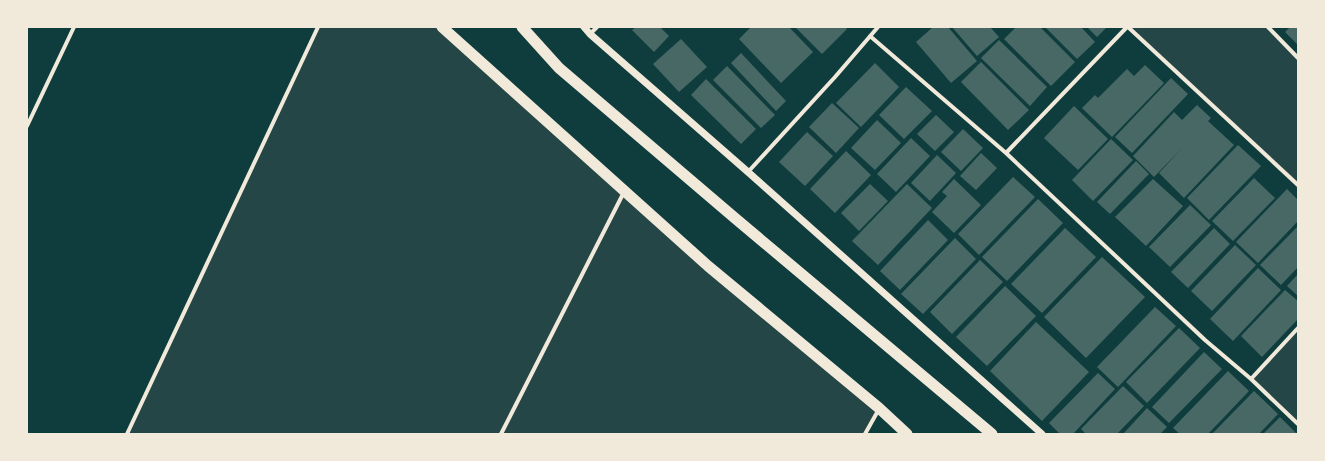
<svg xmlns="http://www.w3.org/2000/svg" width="1325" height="461" viewBox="0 0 1325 461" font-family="'Fira Sans Condensed',sans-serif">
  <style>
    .green { fill: #244646 }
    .building { fill: #486865 }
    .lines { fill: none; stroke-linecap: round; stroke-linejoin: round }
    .minor { stroke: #f1e9da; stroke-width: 4 }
    .tertiary { stroke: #f1e9da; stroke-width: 7 }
    .trunk { stroke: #f1e9da; stroke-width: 11 }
  </style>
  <rect width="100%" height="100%" fill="#0f3d3e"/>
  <path class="green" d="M 318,27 L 449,27 L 625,192 L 879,408 L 865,434 L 127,434 Z
    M 1128,27 L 1268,27 L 1298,58 L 1298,189 Z
    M 1298,328 L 1298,424 L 1251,379 Z"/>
  <path class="building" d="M 636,27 L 660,27 L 669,36 L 654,52 L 632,30 Z
    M 751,27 L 789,27 L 813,52 L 781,83 L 739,39 Z
    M 795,27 L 845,27 L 847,29 L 822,54 Z
    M 933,27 L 948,27 L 977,61 L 951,83 L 916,42 Z
    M 952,27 L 990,27 L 999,37 L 977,56 Z
    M 1016,27 L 1040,27 L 1075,62 L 1051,86 L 1004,39 Z
    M 1045,27 L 1081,27 L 1095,42 L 1077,59 Z
    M 1087,27 L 1107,27 L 1097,37 Z
    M 1290,27 L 1298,27 L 1298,45 L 1285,32 Z
    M 681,39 L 707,67 L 679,92 L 653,64 Z
    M 999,40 L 1047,87 L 1030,106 L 981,58 Z
    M 741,53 L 786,101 L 776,111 L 731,63 Z
    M 981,62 L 1029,110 L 1008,130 L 961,82 Z
    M 875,63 L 899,87 L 861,127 L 836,103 Z
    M 1145,65 L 1164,83 L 1112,137 L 1082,108 L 1095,95 L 1098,98 L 1127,69 L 1134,76 Z
    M 727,66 L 775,115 L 761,128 L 713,80 Z
    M 1171,78 L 1188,94 L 1132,153 L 1115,137 Z
    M 706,79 L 756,129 L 741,144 L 691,95 Z
    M 906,87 L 932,111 L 904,139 L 879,115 Z
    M 832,103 L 859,128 L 836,153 L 809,127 Z
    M 1197,105 L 1211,118 L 1208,121 L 1234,145 L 1184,198 L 1159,173 L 1183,147 L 1154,177 L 1133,156 L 1174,112 L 1182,120 Z
    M 1074,106 L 1108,139 L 1078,170 L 1044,138 Z
    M 936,115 L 954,132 L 935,151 L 917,134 Z
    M 877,120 L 901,143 L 875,170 L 851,148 Z
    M 963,129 L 983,148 L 961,171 L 941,152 Z
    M 807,132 L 833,156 L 805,186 L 779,162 Z
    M 911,138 L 930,156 L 896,192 L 877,174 Z
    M 1111,139 L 1133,160 L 1093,201 L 1072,180 Z
    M 1238,145 L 1261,166 L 1209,220 L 1187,198 Z
    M 846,151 L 871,175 L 835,213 L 810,189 Z
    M 981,153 L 997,168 L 976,190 L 960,176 Z
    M 937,155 L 956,173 L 930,201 L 911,183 Z
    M 1136,161 L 1149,174 L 1110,214 L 1097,202 Z
    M 1013,177 L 1035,197 L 979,255 L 958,234 Z
    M 1254,178 L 1275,198 L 1233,241 L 1212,221 Z
    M 954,179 L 981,205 L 954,233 L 932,212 L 947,196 L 942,192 Z
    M 1153,179 L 1183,206 L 1146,246 L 1115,217 Z
    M 870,184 L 888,201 L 859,231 L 841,213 Z
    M 907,184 L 932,208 L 878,265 L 852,241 Z
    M 1287,189 L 1298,200 L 1298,221 L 1258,263 L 1236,242 Z
    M 1038,199 L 1063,223 L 1007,281 L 982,257 Z
    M 1190,205 L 1211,225 L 1170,267 L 1149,247 Z
    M 928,220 L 948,240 L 900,290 L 880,271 Z
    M 1298,226 L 1298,267 L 1281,285 L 1260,265 Z
    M 1065,228 L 1096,257 L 1042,313 L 1011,284 Z
    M 1214,228 L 1230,244 L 1188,288 L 1171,272 Z
    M 955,238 L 976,259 L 923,314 L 901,294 Z
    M 1235,245 L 1256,265 L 1212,311 L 1191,291 Z
    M 1102,257 L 1145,297 L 1086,358 L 1044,317 Z
    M 980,260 L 1003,282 L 952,334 L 930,312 Z
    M 1258,268 L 1281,290 L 1233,341 L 1210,319 Z
    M 1298,274 L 1298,296 L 1287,286 Z
    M 1005,286 L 1036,316 L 987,366 L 956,337 Z
    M 1285,290 L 1298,301 L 1298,319 L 1262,357 L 1241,336 Z
    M 1155,307 L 1176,326 L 1118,387 L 1097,367 Z
    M 1036,322 L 1089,372 L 1042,421 L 990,371 Z
    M 1179,328 L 1200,348 L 1147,403 L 1126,382 Z
    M 1204,352 L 1222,369 L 1169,423 L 1152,407 Z
    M 1228,371 L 1249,391 L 1208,434 L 1180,434 L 1173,428 Z
    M 1098,373 L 1115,389 L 1073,434 L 1060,434 L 1049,423 Z
    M 1123,386 L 1144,406 L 1117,434 L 1086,434 L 1081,429 Z
    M 1254,391 L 1278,414 L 1259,434 L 1212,434 Z
    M 1147,408 L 1167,427 L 1160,434 L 1123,434 Z
    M 1280,417 L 1297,434 L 1263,434 Z"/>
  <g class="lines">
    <path class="minor" d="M 1128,27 L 1298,185
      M 1268,27 L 1298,58
      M 590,34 L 597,27
      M 870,36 L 1006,153 L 1205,340 L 1251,379 L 1298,424
      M 27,126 L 74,27
      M 1006,153 L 1127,27
      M 748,172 L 835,77 L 878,27
      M 1251,379 L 1298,328
      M 127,434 L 318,27
      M 501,434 L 624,192
      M 865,434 L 879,409"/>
    <path class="tertiary" d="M 584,27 L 590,34 L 748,172 L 1042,434"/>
    <path class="trunk" d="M 442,27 L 708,266 L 879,408 L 907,434
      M 522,27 L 559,68 L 736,219 L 992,434"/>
  </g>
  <rect width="1325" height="461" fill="none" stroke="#f1e9da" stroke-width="56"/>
</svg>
